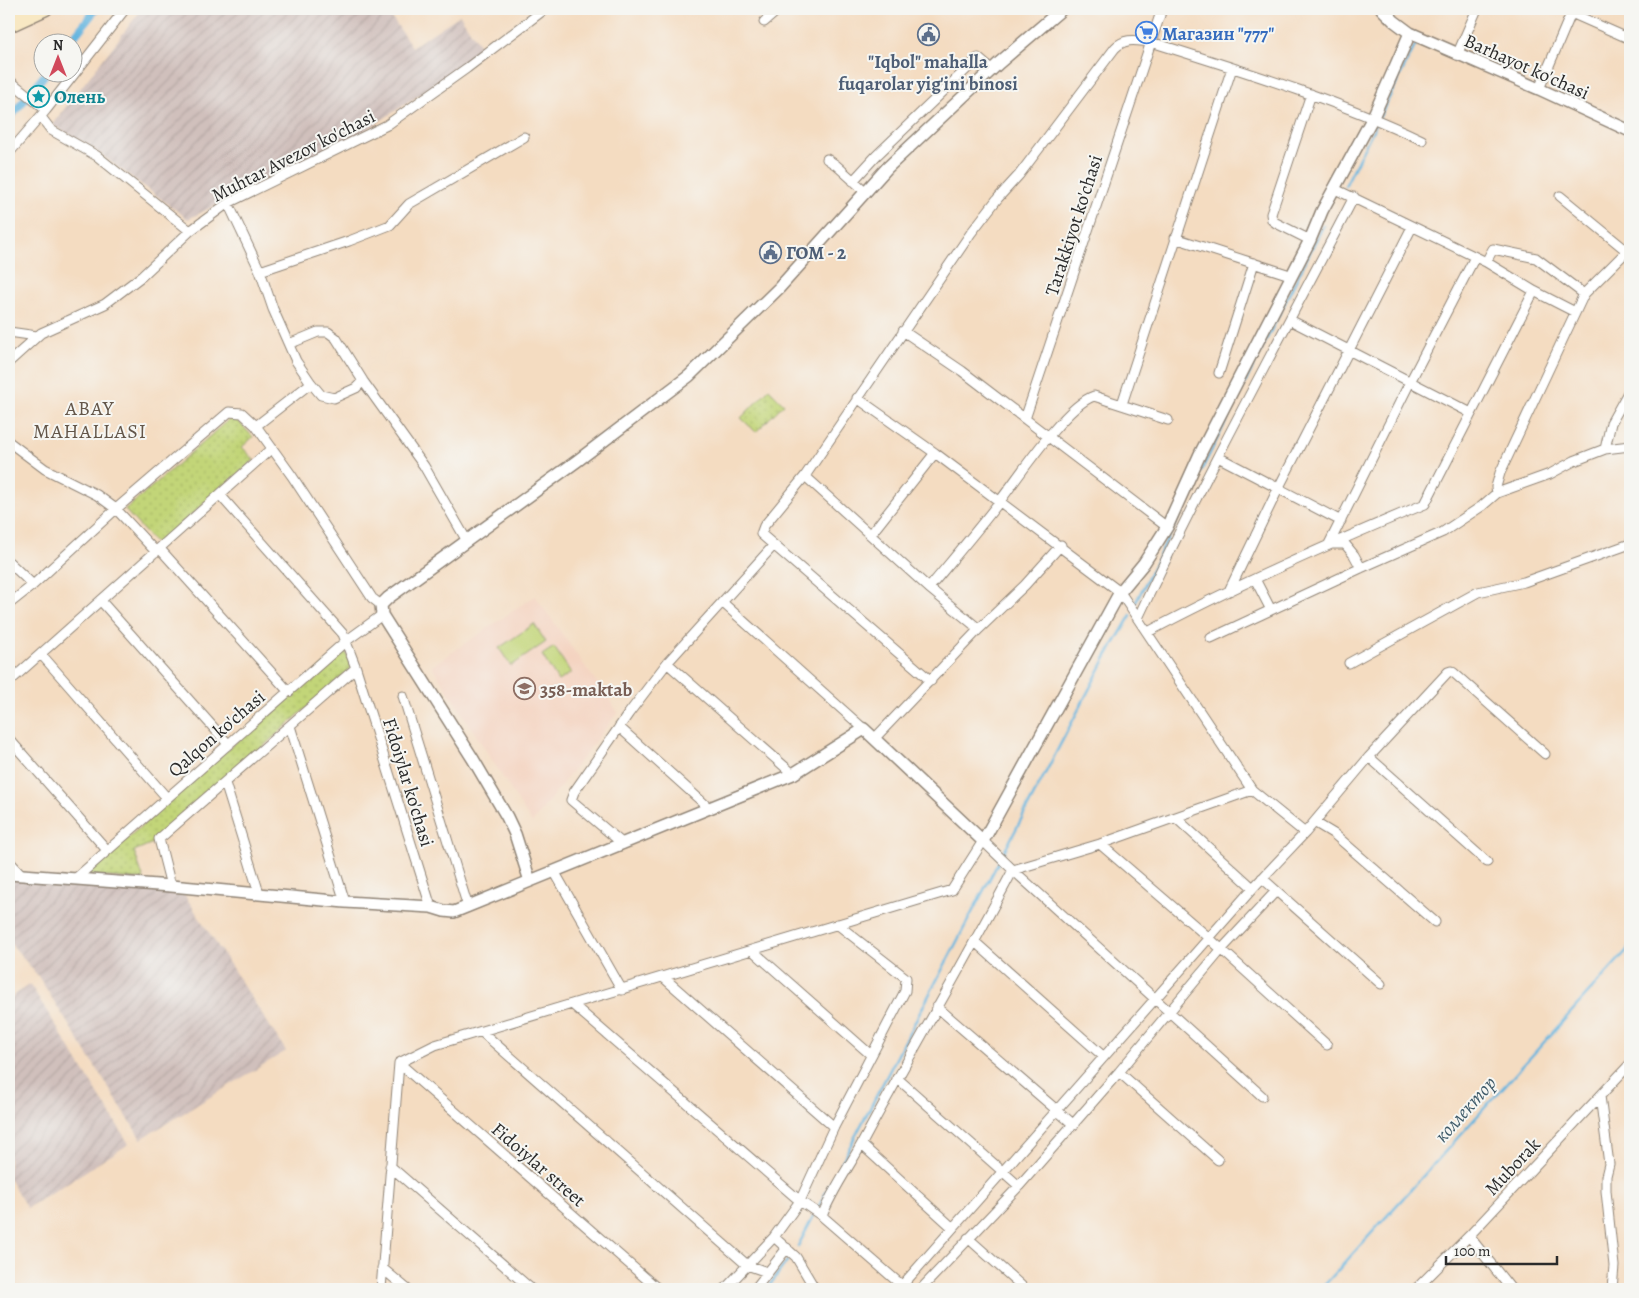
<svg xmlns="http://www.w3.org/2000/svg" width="1639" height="1298" viewBox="0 0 1639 1298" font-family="Alegreya,serif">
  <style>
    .built { fill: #f4d3c0 }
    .industrial { fill: url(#industrial-furrows) }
    .green { fill: url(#green-dots); stroke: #768052 }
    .pitch { fill: #c2d578; stroke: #768052 }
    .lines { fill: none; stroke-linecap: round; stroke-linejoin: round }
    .stream { stroke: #65b5df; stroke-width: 2.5 }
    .canal { stroke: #65b5df; stroke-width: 8 }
    .minor-casing { stroke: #908476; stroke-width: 11 }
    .tertiary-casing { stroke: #908476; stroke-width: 14 }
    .secondary-casing { stroke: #908476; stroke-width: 15 }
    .minor { stroke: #fff; stroke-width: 9 }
    .tertiary { stroke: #fff; stroke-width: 11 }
    .secondary { stroke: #f8e8c3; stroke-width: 12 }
    .labels { text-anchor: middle; stroke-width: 4; stroke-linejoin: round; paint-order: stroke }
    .shop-label { font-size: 19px; font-weight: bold; fill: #366cbe; stroke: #f6f6f2; text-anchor: start }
    .service-label { font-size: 19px; font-weight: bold; fill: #4e5e75; stroke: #f6f6f2 }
    .street-label { font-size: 19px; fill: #2b2b2b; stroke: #f6f6f2 }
    .culture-label { font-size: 19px; font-weight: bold; fill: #0d838f; stroke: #f6f6f2; text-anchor: start }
    .education-label { font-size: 19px; font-weight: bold; fill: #785e54; stroke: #f6f6f2; text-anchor: start }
    .neighbourhood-label { font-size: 20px; letter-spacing: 1px; fill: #635649; stroke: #f6f6f2 }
    .water-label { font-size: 20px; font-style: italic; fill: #3f5b6a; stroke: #f6f6f2 }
  </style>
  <defs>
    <pattern id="industrial-furrows" width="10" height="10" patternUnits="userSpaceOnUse" patternTransform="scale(1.25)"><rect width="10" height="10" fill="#d0c0bc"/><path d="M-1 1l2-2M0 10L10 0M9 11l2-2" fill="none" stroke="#b3a5a2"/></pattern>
    <pattern id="green-dots" width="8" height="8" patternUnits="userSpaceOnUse" patternTransform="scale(1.25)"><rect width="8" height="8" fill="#c2d578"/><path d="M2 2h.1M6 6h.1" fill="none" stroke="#a7b768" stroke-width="1.8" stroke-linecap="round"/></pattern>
  </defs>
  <rect width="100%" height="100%" fill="#f6f6f2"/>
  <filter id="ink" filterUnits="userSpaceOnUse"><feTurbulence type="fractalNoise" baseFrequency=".02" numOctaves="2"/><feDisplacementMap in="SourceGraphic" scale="10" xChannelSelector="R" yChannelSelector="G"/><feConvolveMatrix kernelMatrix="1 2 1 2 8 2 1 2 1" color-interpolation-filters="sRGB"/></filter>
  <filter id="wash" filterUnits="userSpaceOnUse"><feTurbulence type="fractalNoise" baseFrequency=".0096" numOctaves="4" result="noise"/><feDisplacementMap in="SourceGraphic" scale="20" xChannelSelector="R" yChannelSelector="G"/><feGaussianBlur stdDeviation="1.12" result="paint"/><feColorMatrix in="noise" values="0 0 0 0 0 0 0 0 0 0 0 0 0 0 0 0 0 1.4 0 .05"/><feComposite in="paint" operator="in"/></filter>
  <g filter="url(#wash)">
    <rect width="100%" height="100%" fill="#f4dcc1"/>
    <path class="built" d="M 535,596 L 618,712 L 532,823 L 432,666 Z"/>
    <path class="industrial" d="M 142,9 L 386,9 L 412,47 L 460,15 L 484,52 L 368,129 L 188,219 L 87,144 L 52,125 Z
      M 9,879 L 184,894 L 286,1051 L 141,1139 L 38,976 L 9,941 L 9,926 L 12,923 L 9,918 Z
      M 30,984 L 129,1144 L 27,1208 L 9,1179 L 9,999 Z"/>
    <path class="green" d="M 769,389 L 784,404 L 756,432 L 741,418 Z
      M 233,416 L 253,437 L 242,447 L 254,460 L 157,545 L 125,510 Z
      M 345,650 L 352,667 L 157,841 L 134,851 L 144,880 L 86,875 L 338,652 Z"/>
    <path class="pitch" d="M 534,624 L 546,642 L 511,666 L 499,648 Z
      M 554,647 L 571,673 L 558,681 L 542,655 Z"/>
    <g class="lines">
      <path class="stream" d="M 1428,9 L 1429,9
        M 1345,186 L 1416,44
        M 1136,602 L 1323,226
        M 1002,856 L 1104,661 L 1131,615
        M 798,1246 L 999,861
        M 767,1289 L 787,1261
        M 1321,1289 L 1630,947"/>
      <path class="canal" d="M 70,42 L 96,9
        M 9,119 L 47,72"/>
    </g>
  </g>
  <g filter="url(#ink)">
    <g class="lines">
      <defs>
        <path id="minor" d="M 1571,13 L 1630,39
          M 764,22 L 779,9
          M 1457,55 L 1477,9
          M 9,80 L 46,110
          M 1539,89 L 1573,9
          M 41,117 L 51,130 L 97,156 L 190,231
          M 9,153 L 46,110 L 125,9
          M 827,159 L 836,165 L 865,191
          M 853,181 L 876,156 L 978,58 L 992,70
          M 1335,189 L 1486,262 L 1493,249 L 1536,258 L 1584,294
          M 1560,196 L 1627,251
          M 228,203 L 260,271 L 273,309 L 296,361 L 311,383 L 321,395 L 334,398 L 356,388 L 363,381
          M 1175,238 L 1290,275
          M 1310,240 L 1276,223 L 1272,220 L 1271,214 L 1311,94
          M 260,271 L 349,241 L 390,225 L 409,204 L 524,137
          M 1534,291 L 1575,312
          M 1290,320 L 1471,413
          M 903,331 L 962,371 L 1167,527
          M 9,332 L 37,336
          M 289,344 L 318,332 L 328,332 L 336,338 L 363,381 L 424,466 L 467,541
          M 9,362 L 41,333 L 105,304 L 142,276 L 190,231 L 228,203 L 387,125 L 467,68 L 545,9
          M 1219,373 L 1254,263
          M 857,398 L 935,453 L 1120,592 L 1252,790 L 1305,833
          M 1122,404 L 1232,68
          M 1025,419 L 1162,9
          M 256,426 L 292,476 L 372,598 L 381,605
          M 9,442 L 45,469 L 97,495 L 116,509 L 156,552
          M 1605,449 L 1611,423 L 1630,389
          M 1218,457 L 1341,521
          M 805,476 L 929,588 L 979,629
          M 1497,493 L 1496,487 L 1500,473 L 1584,294 L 1630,248
          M 220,495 L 343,634 L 356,668 L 431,907
          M 871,534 L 935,453
          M 1329,544 L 1410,382 L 1475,257
          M 1332,544 L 1345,544 L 1354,555 L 1361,568
          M 160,549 L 289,692
          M 9,562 L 33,585
          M 1255,579 L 1271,610 L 1361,568 L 1443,532 L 1482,506 L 1497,493 L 1550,474 L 1574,461 L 1605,449 L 1630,446
          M 929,588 C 953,559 977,531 1000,501 C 1019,476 1066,405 1094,396 L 1168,420
          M 1229,591 L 1278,489 L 1412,227
          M 101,601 L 229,745
          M 722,602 L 864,729
          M 9,604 L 33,585 L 116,509 L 229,412 L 242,413 L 256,426 L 311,383
          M 1138,618 C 1205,475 1281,337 1354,197
          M 1148,632 C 1238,584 1331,543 1425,504 L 1534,291 L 1486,262
          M 1211,638 L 1271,610
          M 41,654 L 167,798
          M 667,663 L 793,774
          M 1349,663 L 1478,592 L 1524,582 L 1630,544
          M 931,681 L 761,534 L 764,526 L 805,476 L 971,233 L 998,198 L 1019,175 L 1115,48 C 1126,37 1137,41 1151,42 C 1243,71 1335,99 1422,140
          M 9,682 L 272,448
          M 403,696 L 468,907
          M 290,726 L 345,902
          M 619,727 L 709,808
          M 875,738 L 979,629 L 1025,585 L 1061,545
          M 9,739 L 107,850
          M 1369,757 L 1487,862
          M 225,783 L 259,893
          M 1176,818 L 1253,888
          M 1314,822 L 1334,834 L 1435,922
          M 623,844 L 571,800 L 574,792 L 629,713 L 667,663 L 774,545
          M 1100,844 L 1209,938 L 1327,1045
          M 9,861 L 22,875
          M 554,871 L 622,990
          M 1262,878 L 1381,984
          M 75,879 L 346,641 L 382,615
          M 171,886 L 159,839 L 356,668
          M 975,942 L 1104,1057
          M 752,950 L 871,1055
          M 663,977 L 834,1127
          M 572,1004 L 800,1201 L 822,1216 L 906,1289
          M 937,1007 L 1074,1125
          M 482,1032 L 747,1265 L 767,1272
          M 399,1063 L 435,1045 L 952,890 L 983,841 L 1013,870 L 1262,1096
          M 399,1063 L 658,1289
          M 1119,1072 L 1218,1160
          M 897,1078 L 1019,1186
          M 1600,1096 L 1609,1164 L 1606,1176 L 1606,1191 L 1614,1266 L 1612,1289
          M 862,1145 L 953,1228
          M 390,1166 L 531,1289
          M 822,1216 C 833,1188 852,1163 866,1136 C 914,1047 966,960 1013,870 L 1100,844 L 1252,790
          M 1469,1236 L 1511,1289
          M 774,1237 L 796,1257 L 815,1289
          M 968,1238 L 1025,1289
          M 382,1268 L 407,1289
          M 381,1289 L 399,1063
          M 725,1289 L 774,1237 L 800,1201 L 834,1127 L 905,991 L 906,978 L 837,924
          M 755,1289 L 787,1248
          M 899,1289 L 1253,888 L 1305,833 L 1369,757 L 1448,672 L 1451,671 L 1454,673 L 1545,754
          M 921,1289 L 1019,1186 L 1119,1072 L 1221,950 L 1276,891
          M 1416,1289 L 1469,1236 L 1630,1064"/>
        <path id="tertiary" d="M 1382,9 L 1394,21 L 1410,33 L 1539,89 L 1630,131
          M 9,874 L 171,886 L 345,902 L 431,907 L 444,911 L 454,912 L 793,774 L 864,729 L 983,841 L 1120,592 L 1144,563 L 1167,527 L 1200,454 L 1310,240 L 1322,211 L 1373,117 L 1410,33
          M 530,881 L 515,834 L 507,817 L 473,759 L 382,615 L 381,605 L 388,598 L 577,461 L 689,376 L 779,288 L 887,168 L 999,63 L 1062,9"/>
        <path id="secondary" d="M 9,16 L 27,9
          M 9,26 L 46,9"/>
      </defs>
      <use href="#minor" class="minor-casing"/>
      <use href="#tertiary" class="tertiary-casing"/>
      <use href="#secondary" class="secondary-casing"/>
      <use href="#minor" class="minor"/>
      <use href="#tertiary" class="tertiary"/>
      <use href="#secondary" class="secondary"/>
    </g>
  </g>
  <defs>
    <symbol id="supermarket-ring" viewBox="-11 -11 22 22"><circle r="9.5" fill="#f6f6f2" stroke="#3f7fe0" stroke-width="1.5"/><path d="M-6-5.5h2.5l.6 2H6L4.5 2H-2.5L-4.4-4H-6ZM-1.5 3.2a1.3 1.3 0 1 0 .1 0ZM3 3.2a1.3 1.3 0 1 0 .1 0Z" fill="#3f7fe0"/></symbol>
    <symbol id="civic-ring" viewBox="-11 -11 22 22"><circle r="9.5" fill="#f6f6f2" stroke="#5c6f8a" stroke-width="1.5"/><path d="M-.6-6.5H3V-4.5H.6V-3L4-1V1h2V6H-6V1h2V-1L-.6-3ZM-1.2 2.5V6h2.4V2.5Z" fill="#5c6f8a"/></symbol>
    <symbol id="sight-ring" viewBox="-11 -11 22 22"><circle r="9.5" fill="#f6f6f2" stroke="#0f9aa8" stroke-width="1.5"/><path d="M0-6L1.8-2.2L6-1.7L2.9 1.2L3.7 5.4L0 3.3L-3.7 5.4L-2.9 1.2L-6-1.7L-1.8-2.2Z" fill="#0f9aa8"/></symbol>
    <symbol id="school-ring" viewBox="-11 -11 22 22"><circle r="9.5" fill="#f6f6f2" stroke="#8d6e63" stroke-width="1.5"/><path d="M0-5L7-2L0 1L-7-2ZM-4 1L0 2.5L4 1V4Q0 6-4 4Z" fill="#8d6e63"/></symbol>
  </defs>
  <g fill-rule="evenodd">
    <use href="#supermarket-ring" x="1134" y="20" width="25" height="25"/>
    <use href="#civic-ring" x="916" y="22" width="25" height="25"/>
    <use href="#sight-ring" x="26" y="84" width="25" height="25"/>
    <use href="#civic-ring" x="758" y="240" width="25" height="25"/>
    <use href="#school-ring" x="512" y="676" width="25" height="25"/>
  </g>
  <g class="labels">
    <g class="shop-label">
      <text x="1162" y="40">Магазин "777"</text>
    </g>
    <g class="service-label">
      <text x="928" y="68">"Iqbol" mahalla<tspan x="928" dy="22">fuqarolar yig'ini binosi</tspan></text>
      <text x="786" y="259" text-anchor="start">ГОМ - 2</text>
    </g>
    <g class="street-label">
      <text transform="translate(1527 66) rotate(24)" y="7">Barhayot ko'chasi</text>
      <text transform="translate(293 155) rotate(-27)" y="7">Muhtar Avezov ko'chasi</text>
      <text transform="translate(1073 225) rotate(-72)" y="7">Tarakkiyot ko'chasi</text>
      <text transform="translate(216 733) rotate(-41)" y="7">Qalqon ko'chasi</text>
      <text transform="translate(409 782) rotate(73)" y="7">Fidoiylar ko'chasi</text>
      <text transform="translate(539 1164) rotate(41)" y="7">Fidoiylar street</text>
      <text transform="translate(1512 1166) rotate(-47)" y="7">Muborak</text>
    </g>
    <g class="culture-label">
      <text x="54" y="103">Олень</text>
    </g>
    <g class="education-label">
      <text x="540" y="696">358-maktab</text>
    </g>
    <g class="neighbourhood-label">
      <text x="90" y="415">ABAY<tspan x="90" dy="23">MAHALLASI</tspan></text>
    </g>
    <g class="water-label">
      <text transform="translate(1465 1109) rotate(-48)" y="7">коллектор</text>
    </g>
  </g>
  <rect width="1639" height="1298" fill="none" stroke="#f6f6f2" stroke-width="30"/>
  <g transform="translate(58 58)"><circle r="24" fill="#f6f6f2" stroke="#a5a5a2"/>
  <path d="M0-4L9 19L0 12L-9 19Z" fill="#d1495b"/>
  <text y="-8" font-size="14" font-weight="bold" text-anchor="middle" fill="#2b2b2b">N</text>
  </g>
  <path d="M1446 1256v8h111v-8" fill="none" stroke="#2b2b2b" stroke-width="2.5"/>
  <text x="1454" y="1256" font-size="15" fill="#2b2b2b" stroke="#f6f6f2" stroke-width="4" paint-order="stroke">100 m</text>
</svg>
